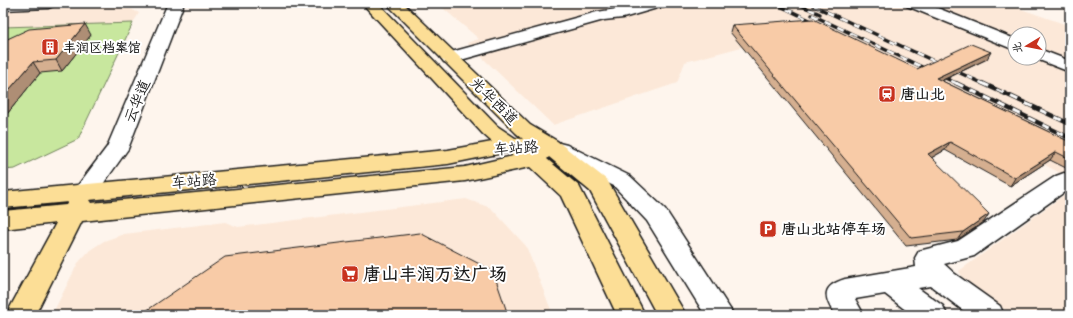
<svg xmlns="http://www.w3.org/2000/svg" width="1073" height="318" viewBox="0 0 1073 318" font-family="'Patrick Hand','LXGW WenKai TC',sans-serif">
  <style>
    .built { fill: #fce8d8; fill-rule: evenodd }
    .green { fill: #c8e79e; stroke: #72825d }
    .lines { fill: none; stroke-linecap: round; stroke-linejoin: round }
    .minor-casing { stroke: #1c1c1c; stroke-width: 3 }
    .major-casing { stroke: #1c1c1c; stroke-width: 3 }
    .minor { fill: #fff; fill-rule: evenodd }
    .major { fill: #fcde96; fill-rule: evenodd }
    .rail-far1-casing { stroke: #1c1c1c; stroke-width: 3.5 }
    .rail-casing { stroke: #1c1c1c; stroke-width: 4.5 }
    .rail-far1 { stroke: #fff; stroke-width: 2.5; stroke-dasharray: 7; stroke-linecap: butt }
    .rail { stroke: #fff; stroke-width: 3; stroke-dasharray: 8; stroke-linecap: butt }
    .wall { fill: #d5af90; stroke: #1c1c1c }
    .shaded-wall { fill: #ae8e75; stroke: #1c1c1c }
    .building { fill: #f8cba7; stroke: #1c1c1c }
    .labels { text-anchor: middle; stroke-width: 4; stroke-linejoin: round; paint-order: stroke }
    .far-poi-label { font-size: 13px; font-weight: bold; fill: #1c1c1c; stroke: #fff; text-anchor: start }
    .poi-label { font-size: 15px; font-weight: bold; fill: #1c1c1c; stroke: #fff; text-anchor: start }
    .street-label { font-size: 15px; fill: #1c1c1c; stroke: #fff }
    .near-poi-label { font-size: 18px; font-weight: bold; fill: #1c1c1c; stroke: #fff; text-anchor: start }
  </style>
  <rect width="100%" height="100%" fill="#fef5ed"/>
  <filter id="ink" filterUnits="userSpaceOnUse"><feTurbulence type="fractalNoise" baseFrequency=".025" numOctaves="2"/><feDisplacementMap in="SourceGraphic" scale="8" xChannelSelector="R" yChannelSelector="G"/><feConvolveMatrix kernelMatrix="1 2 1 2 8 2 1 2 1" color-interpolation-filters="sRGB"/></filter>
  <g filter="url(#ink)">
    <path class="built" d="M 437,3 L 1004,3 L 1070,26 L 1070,178 L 774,25 L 749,45 L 685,62 L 677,83 L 553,125 L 467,43 L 479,39 ZM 1015,34 L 1039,34 L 1039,58 L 1015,58 Z
      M 123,5 L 139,13 L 133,23 L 3,27 L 3,10 Z
      M 1070,191 L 1070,315 L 1012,315 L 963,279 L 959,271 Z
      M 466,199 L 491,208 L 526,246 L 553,315 L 52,315 L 78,263 L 90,250 L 104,241 L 124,234 L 225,222 L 238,227 Z"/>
    <path class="green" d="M 133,23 L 78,139 L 15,169 L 3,170 L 3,27 Z"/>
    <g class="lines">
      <defs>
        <path id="minor" d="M 3,3 L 56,3 L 53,6 L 48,8 L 3,10 Z
          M 168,3 L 184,3 L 128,149 L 93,198 L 85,200 L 77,198 L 73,192 L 107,147 Z
          M 642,3 L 667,3 L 664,6 L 623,18 L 604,20 L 450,63 L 444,62 L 441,58 L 444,54 L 597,12 L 622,8 Z
          M 904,3 L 925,3 L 1015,39 L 1015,50 L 907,6 Z
          M 1039,49 L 1070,61 L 1070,72 L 1034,58 L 1039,58 Z
          M 559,143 L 567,145 L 630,176 L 665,209 L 734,315 L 705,315 L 647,221 L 614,186 L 551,155 L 548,150 L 551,145 Z
          M 1064,173 L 1070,175 L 1070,188 L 974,256 L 944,264 L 955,274 L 1000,306 L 1004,315 L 969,315 L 931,286 L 918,288 L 943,306 L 947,315 L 912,315 L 885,294 L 855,299 L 864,315 L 835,315 C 823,296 822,286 845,279 L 916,267 L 915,258 L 919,251 L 958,241 L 1056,176 Z"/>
        <path id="major" d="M 362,3 L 378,3 L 497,126 L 515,138 L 523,139 L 516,133 L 386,3 L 403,3 L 530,125 L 557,141 L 607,180 L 686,315 L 657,315 L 590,191 L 549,157 L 547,159 L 579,186 L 645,315 L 617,315 L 561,196 L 530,167 L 465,181 L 82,221 L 35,315 L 6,315 L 56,223 L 3,229 L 3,211 L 66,205 L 68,202 L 3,208 L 3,192 L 448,150 L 492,142 L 483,134 ZM 507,152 L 513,156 L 465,167 L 91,203 L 89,200 L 448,164 Z"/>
      </defs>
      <use href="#minor" class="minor-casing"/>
      <use href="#major" class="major-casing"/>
      <use href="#minor" class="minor"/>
      <use href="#major" class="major"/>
      <defs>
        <path id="rail-far1" d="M 774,3 L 818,24
          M 796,3 L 820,14
          M 814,6 L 984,84
          M 812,15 L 958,84"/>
        <path id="rail" d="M 956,83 L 1070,138
          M 982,83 L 1070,124"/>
      </defs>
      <use href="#rail-far1" class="rail-far1-casing"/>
      <use href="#rail" class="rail-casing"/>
      <use href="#rail-far1" class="rail-far1"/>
      <use href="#rail" class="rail"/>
    </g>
    <path class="wall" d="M 732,25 L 917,69 L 987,59 L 942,81 L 1070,142 L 1070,170 L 1050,160 L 1010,186 L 945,150 L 931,158 L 984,222 L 957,240 L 906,246 L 730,32 Z
      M 91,35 L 62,71 L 40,73 L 3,119 L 3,41 Z
      M 1070,104 L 1070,113 L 1067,112 Z"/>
    <path class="shaded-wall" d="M 85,24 L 91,35 L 62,71 L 56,60 Z
      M 991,52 L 987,59 L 932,85 L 936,78 Z
      M 33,62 L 40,73 L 3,119 L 3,97 Z
      M 950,142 L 945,150 L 924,162 L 928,154 Z
      M 1056,152 L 1050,160 L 1010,186 L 1015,178 Z
      M 989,214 L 984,222 L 957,240 L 963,232 Z"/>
    <path class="building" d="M 813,19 L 917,69 L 971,44 L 991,52 L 936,78 L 1070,142 L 1070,159 L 1056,152 L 1015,178 L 950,142 L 928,154 L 989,214 L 963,232 L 911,238 L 732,25 Z
      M 85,24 L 56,60 L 33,62 L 3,97 L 3,41 L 29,29 Z
      M 420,233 L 493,271 L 508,315 L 140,315 L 225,257 Z"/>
  </g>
  <defs>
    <symbol id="building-square" viewBox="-11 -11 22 22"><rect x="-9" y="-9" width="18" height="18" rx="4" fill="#c8321e" stroke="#fff"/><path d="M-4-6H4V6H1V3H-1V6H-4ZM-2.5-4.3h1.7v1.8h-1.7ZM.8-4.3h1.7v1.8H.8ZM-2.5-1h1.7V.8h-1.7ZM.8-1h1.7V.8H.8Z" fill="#fff"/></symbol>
    <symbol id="station-square" viewBox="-11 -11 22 22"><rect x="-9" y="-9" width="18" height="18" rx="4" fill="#c8321e" stroke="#fff"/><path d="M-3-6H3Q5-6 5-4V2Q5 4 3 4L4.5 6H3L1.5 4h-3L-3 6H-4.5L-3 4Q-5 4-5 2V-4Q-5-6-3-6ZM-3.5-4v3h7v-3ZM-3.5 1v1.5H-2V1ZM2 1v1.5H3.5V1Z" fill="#fff"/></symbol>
    <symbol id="parking-square" viewBox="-11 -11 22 22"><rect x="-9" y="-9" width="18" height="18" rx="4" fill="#c8321e" stroke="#fff"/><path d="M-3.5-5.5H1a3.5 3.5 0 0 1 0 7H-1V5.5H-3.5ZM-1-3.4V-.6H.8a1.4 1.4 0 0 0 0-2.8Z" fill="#fff"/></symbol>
    <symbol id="supermarket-square" viewBox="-11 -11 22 22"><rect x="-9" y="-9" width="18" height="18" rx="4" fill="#c8321e" stroke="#fff"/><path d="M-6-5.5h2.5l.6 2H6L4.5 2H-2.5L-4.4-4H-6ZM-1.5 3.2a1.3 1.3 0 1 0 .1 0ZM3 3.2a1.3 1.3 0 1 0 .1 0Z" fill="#fff"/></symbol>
  </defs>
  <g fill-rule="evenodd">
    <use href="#building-square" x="40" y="37" width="20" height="20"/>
    <use href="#station-square" x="877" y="84" width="20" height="20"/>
    <use href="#parking-square" x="758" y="219" width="20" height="20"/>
    <use href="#supermarket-square" x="340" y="264" width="20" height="20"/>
  </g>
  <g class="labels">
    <g class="far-poi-label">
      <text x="63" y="52">丰润区档案馆</text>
    </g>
    <g class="poi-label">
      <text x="900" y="99">唐山北</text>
      <text x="781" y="234">唐山北站停车场</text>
    </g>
    <g class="street-label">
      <text transform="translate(137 101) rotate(-68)" y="5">云华道</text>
      <text transform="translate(494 101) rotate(45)" y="5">光华西道</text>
      <text transform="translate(516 148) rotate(-4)" y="5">车站路</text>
      <text transform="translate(194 181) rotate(-5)" y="5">车站路</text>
    </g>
    <g class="near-poi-label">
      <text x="363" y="280">唐山丰润万达广场</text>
    </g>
  </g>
  <rect width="1073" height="318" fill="none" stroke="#fff" stroke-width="16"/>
  <rect x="8" y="8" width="1057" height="302" fill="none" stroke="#1c1c1c" stroke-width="1.5" filter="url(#ink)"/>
  <g transform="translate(1027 46) rotate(260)"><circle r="19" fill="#ffffff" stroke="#a4a4a4"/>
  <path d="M0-3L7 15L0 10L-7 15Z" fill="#c8321e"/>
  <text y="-6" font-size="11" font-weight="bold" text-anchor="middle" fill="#1c1c1c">北</text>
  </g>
</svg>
